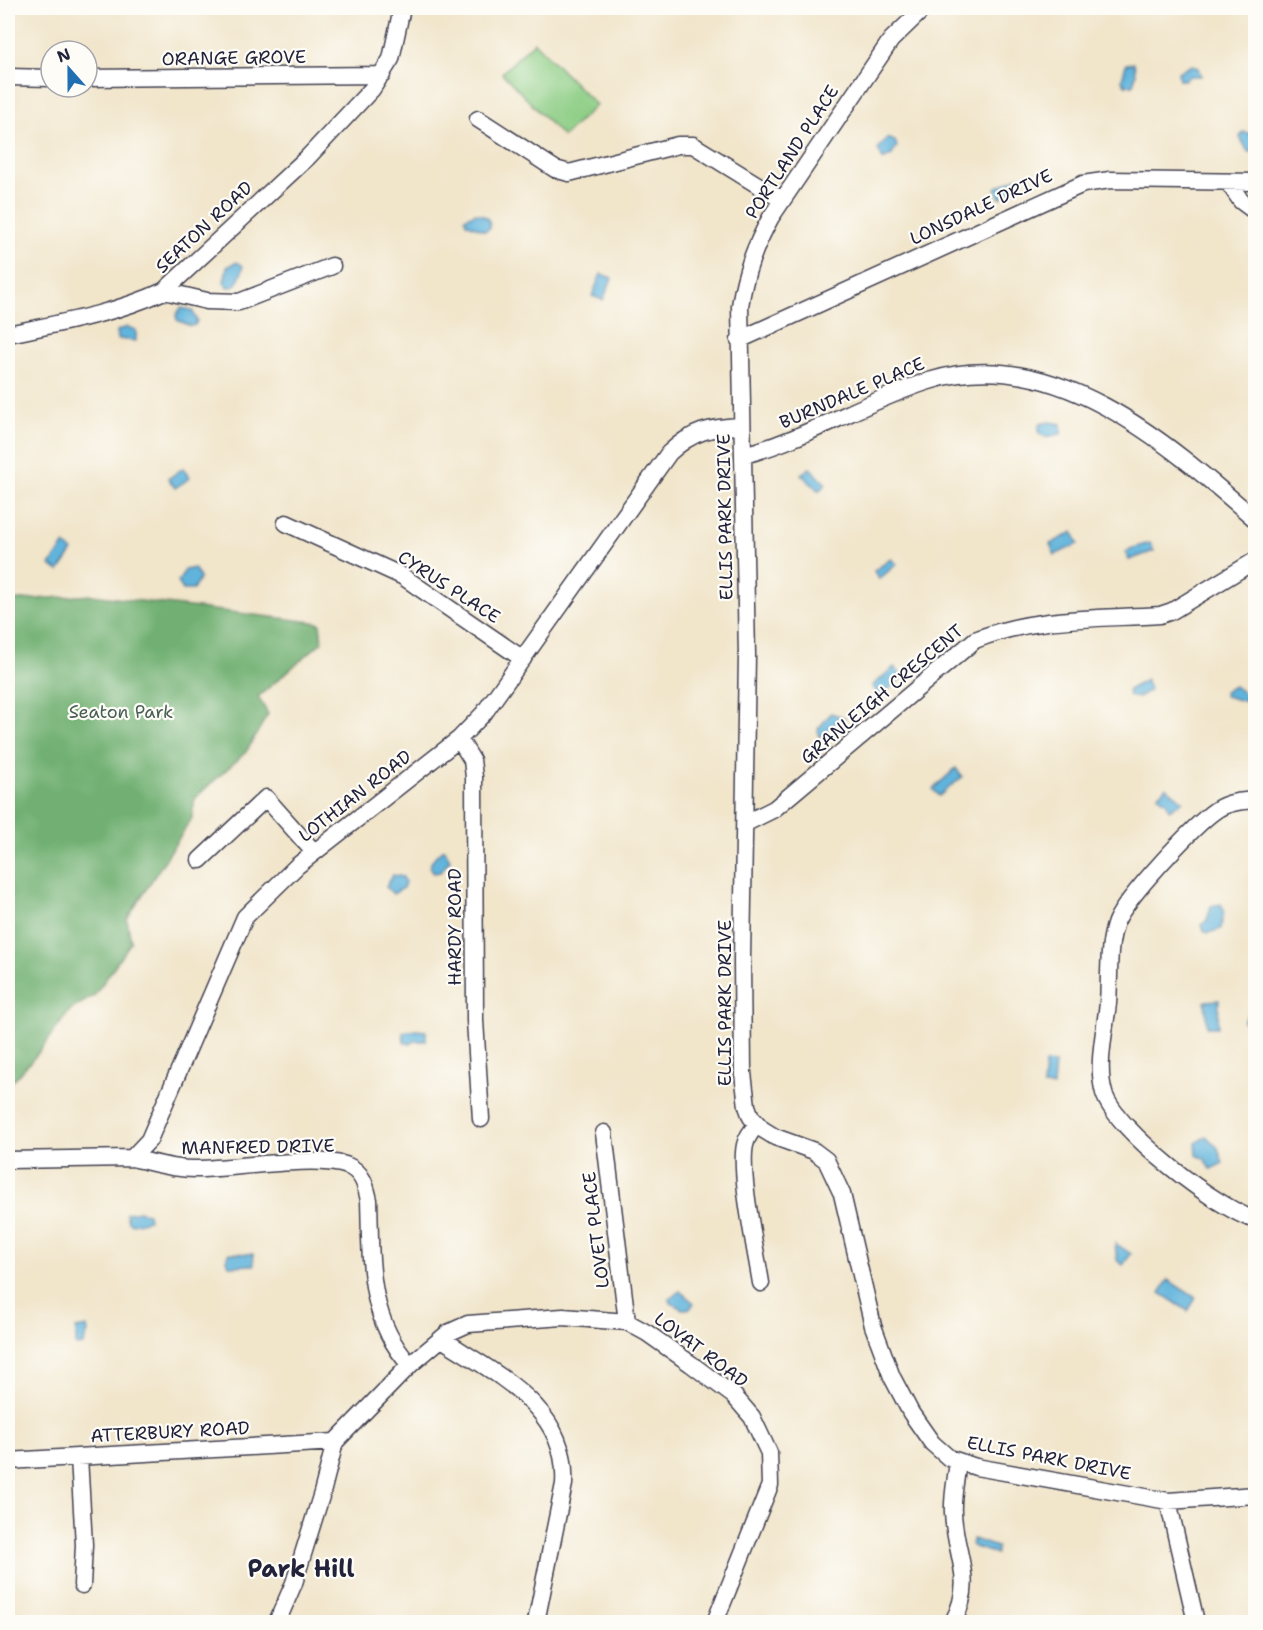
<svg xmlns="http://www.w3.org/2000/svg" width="1263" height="1630" viewBox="0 0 1263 1630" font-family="'Shantell Sans',sans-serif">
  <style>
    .green { fill: #8ccd84; stroke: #577860; stroke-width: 1.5 }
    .forest { fill: #71b072; stroke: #4a6956; stroke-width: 1.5 }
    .water { fill: #60b4dc; stroke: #416b8c; stroke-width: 1.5 }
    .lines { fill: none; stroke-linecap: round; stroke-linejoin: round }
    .minor-casing { stroke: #413f50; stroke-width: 19 }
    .minor { stroke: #fff; stroke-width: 16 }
    .labels { text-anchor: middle; stroke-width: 4.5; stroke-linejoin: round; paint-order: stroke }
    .street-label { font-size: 18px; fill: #22223b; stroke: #fdfcf7 }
    .park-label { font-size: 18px; fill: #475e55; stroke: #fdfcf7 }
    .district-label { font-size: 24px; font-weight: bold; fill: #22223b; stroke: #fdfcf7 }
  </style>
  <rect width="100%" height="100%" fill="#fdfcf7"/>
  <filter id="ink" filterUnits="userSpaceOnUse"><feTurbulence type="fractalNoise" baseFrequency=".0167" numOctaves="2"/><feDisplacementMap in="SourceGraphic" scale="12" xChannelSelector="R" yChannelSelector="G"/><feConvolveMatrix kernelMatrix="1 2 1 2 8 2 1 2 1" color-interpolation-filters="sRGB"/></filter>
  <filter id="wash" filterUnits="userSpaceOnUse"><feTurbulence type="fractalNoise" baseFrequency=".008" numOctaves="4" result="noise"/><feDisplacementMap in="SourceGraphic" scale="24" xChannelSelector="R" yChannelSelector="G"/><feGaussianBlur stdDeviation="1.35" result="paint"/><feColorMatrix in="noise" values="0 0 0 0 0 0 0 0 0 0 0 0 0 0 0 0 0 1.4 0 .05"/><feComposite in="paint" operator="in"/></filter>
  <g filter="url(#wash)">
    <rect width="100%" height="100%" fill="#f1e5ca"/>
    <path class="green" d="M 534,42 L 596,105 L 563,137 L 502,73 Z"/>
    <path class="forest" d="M 92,595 L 320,623 L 322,642 L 258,697 L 268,714 L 246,752 L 195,798 L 192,818 L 127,919 L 131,942 L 94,996 L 70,1010 L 40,1051 L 8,1086 L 8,601 Z"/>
    <path class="water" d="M 1134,63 L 1136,74 L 1133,85 L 1125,85 L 1122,80 L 1126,64 Z
      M 1192,65 L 1198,68 L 1201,76 L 1190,76 L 1184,80 L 1179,80 L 1178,72 Z
      M 1243,132 L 1251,134 L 1255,138 L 1254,152 L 1248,152 L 1240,137 Z
      M 887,138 L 895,141 L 897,146 L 892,155 L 883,160 L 878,149 Z
      M 1020,176 L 1023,185 L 1000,198 L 995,188 Z
      M 475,213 C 484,215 490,217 490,228 L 485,231 L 466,223 L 465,218 Z
      M 237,262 L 243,266 C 242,274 240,281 233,287 L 227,287 L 224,282 L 227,267 Z
      M 601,274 L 612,278 L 603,300 L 592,296 Z
      M 181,308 L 192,310 L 197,321 L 195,325 L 190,326 L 177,320 L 176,315 Z
      M 127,327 L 136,330 L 136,341 L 118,339 L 117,331 Z
      M 1050,422 L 1061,424 L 1061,434 L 1045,437 L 1039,433 L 1039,424 Z
      M 183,468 L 190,478 L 175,488 L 168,479 Z
      M 810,468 L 826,484 L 819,491 L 801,474 Z
      M 1073,532 L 1078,544 L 1055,555 L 1050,544 Z
      M 1150,543 L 1154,551 L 1129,560 L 1126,553 L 1130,549 Z
      M 64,545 L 73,551 L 59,571 L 50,565 Z
      M 891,559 L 897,564 L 879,579 L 874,571 Z
      M 194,568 L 200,578 L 193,590 L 183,590 L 178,582 L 185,570 Z
      M 894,667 L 903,677 L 880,696 L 872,686 Z
      M 1146,680 L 1150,690 L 1137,698 L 1129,696 L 1128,690 Z
      M 1234,686 L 1251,698 L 1250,703 L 1225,696 L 1224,692 Z
      M 831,713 L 845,718 L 834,724 L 819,738 L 818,729 Z
      M 956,768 L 962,777 L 939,796 L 933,789 Z
      M 1166,787 L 1183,801 L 1169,810 L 1167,803 L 1158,795 Z
      M 444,849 L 450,860 L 440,872 L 434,873 L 430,867 C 431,860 438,852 444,849 Z
      M 393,875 L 403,877 L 405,882 L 403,888 L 393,894 L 386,887 Z
      M 1221,904 L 1224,910 L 1221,929 L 1208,933 L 1204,931 L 1202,925 L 1207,920 L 1211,906 Z
      M 1219,1000 L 1218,1027 L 1207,1027 L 1205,1001 Z
      M 1255,1003 L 1255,1022 L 1252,1027 L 1243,1022 Z
      M 417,1030 L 426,1031 L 426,1041 L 415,1041 L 410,1044 L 404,1042 L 403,1032 Z
      M 1045,1063 L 1055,1064 L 1053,1087 L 1043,1086 Z
      M 1206,1136 L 1218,1148 L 1223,1163 L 1211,1169 L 1205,1159 L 1197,1155 L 1196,1143 Z
      M 139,1211 L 148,1213 L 149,1220 L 133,1224 L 128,1222 L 126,1213 Z
      M 1115,1243 L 1131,1254 L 1123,1265 L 1117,1260 Z
      M 229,1253 L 253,1254 L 254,1265 L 230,1266 L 226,1260 Z
      M 1168,1280 L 1196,1298 L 1188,1311 L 1160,1293 Z
      M 680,1291 L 694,1303 L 690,1309 L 682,1309 L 671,1303 L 669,1299 Z
      M 87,1327 L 88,1332 L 83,1345 L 76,1346 L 76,1329 Z
      M 973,1539 L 997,1547 L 996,1554 L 972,1546 Z"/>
  </g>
  <g filter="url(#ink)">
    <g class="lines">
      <defs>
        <path id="minor" d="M 924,8 L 891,40 L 771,217 C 755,246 745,272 740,306 L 747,655 L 742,960 L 743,1073 L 747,1106 L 751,1117 L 762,1129 L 775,1137 L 814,1151 L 826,1160 L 842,1194 L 873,1326 L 892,1377 L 911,1413 L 932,1443 L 949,1458 L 976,1467 L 1168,1501 L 1256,1495
          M 8,77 L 51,78
          M 87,78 L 382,75
          M 478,119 L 555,169 L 569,173 L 678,145 L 693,145 L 782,200
          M 1228,182 L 1241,201 L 1256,212
          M 164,291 L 207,301 L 239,302 L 332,266
          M 8,334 C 61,323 114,314 164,291 L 308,157 L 372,89 L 391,59 L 402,8
          M 739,340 L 1083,184 L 1110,180 L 1256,182
          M 744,455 C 808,438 865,401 929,381 C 1053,341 1170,445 1256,520
          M 286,523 L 402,576 L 523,659
          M 459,739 L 472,760 L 474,777 L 475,1020 L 481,1119
          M 1256,800 C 1242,801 1228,802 1216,810 C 1194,825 1126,898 1116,922 C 1107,947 1110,976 1108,1003 C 1105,1031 1096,1065 1104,1093 C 1115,1130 1219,1210 1256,1220
          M 746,823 L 774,809 L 975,640 C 1034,616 1098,619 1160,615 L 1172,611 L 1256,560
          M 200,860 L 266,798 L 314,852
          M 757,1125 C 751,1131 747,1136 745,1145 C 739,1173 756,1251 761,1283
          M 604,1133 L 627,1322
          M 132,1158 C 155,1163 176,1170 200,1169 C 236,1168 318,1155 348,1166 C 363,1172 366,1187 369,1200 C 371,1260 367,1318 410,1365
          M 8,1160 L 132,1158 L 149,1140 L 245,917 L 297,866 L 459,739 L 484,713 L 669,453 C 692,431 711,427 742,426
          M 442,1339 C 497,1375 569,1408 564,1484 L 536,1622
          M 79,1457 L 84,1545 L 82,1585
          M 8,1461 L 335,1442
          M 1168,1501 L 1196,1622
          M 277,1622 L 294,1583 L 322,1493 L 335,1442 L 410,1365 L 448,1333 L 468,1324 L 563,1317 L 627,1322 L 647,1333 L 691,1364 L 734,1396 L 752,1417 L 769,1453 L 770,1485 L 715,1622
          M 953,1622 C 976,1579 955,1557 953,1513 C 952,1496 956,1479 958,1462"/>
      </defs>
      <use href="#minor" class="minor-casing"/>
      <use href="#minor" class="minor"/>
    </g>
  </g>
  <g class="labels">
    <g class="street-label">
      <text transform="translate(234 58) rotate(-1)" y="6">ORANGE GROVE</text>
      <text transform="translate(792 152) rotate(-57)" y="6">PORTLAND PLACE</text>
      <text transform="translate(981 207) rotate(-25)" y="6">LONSDALE DRIVE</text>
      <text transform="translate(204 227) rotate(-43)" y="6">SEATON ROAD</text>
      <text transform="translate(852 393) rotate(-23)" y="6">BURNDALE PLACE</text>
      <text transform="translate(725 517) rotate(-91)" y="6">ELLIS PARK DRIVE</text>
      <text transform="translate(449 587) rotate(33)" y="6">CYRUS PLACE</text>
      <text transform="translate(882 694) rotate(-40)" y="6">GRANLEIGH CRESCENT</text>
      <text transform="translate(355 796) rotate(-38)" y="6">LOTHIAN ROAD</text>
      <text transform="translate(455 927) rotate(-90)" y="6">HARDY ROAD</text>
      <text transform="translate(725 1003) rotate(-90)" y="6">ELLIS PARK DRIVE</text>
      <text transform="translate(258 1147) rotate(-1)" y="6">MANFRED DRIVE</text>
      <text transform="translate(596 1230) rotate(-97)" y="6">LOVET PLACE</text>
      <text transform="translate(701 1350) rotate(37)" y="6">LOVAT ROAD</text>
      <text transform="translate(170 1432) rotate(-3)" y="6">ATTERBURY ROAD</text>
      <text transform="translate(1049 1458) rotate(11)" y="6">ELLIS PARK DRIVE</text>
    </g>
    <g class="park-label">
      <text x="121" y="718">Seaton Park</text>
    </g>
    <g class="district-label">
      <text x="301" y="1577">Park Hill</text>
    </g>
  </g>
  <rect width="1263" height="1630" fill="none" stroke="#fdfcf7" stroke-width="30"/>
  <g transform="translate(69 69) rotate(339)"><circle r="28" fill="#fdfcf7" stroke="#a5a5ac" stroke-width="1.5"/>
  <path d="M0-4.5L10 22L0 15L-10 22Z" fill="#1f6fb2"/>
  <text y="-9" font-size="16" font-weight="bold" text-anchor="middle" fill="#22223b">N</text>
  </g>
</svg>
